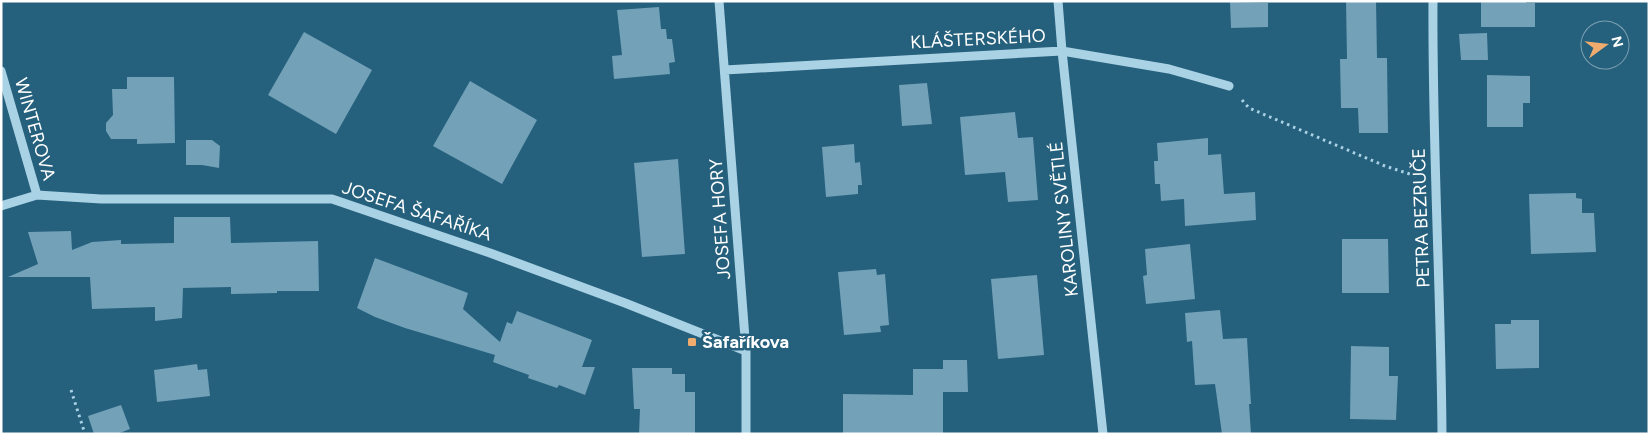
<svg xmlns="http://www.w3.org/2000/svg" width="1650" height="435" viewBox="0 0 1650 435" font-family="Figtree,sans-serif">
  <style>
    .building { fill: #72a1b8 }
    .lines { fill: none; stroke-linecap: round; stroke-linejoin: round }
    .path { stroke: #aad2e5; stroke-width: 3; stroke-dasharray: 2.5 4; stroke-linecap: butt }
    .minor { stroke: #aad2e5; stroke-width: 9 }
    .poi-dot { fill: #efac6e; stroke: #25607d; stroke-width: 2 }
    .labels { text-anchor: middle; stroke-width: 5; stroke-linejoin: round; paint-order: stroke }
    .street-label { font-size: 18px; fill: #fff; stroke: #25607d }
    .poi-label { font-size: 18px; font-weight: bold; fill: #fff; stroke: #25607d; text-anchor: start }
  </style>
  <rect width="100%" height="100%" fill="#25607d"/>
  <path class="building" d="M 1346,1 L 1376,1 L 1377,58 L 1387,58 L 1388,133 L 1359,133 L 1358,108 L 1341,108 L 1340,59 L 1347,59 Z
    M 1481,1 L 1526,1 L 1526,3 L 1535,3 L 1535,27 L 1481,27 Z
    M 1230,2 L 1268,3 L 1268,27 L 1231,28 Z
    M 659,7 L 661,29 L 666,29 L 667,39 L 672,39 L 675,62 L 669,63 L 670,74 L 614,79 L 612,56 L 622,55 L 617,10 Z
    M 304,32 L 372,70 L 336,134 L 268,95 Z
    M 1487,33 L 1488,60 L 1461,60 L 1459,34 Z
    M 1487,75 L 1530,76 L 1530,103 L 1523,103 L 1523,127 L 1487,127 Z
    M 127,77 L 174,77 L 175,143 L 137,144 L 137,139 L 111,139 L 106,131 L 106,123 L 113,115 L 112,89 L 127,89 Z
    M 470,81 L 537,120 L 502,184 L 433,146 Z
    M 927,83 L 932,124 L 902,126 L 899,85 Z
    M 1015,112 L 1018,138 L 1033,137 L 1038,200 L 1008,202 L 1005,172 L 965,175 L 960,117 Z
    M 1208,138 L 1208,155 L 1221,154 L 1224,194 L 1255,192 L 1256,220 L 1185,226 L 1184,199 L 1161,201 L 1160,184 L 1155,184 L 1154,161 L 1158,161 L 1157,143 Z
    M 186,140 L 212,140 L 220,146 L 219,168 L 202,165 L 186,165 Z
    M 854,144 L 855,163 L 860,162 L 862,185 L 858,185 L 858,194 L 826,197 L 822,147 Z
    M 678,159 L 685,254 L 642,257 L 634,163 Z
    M 1576,193 L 1576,198 L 1582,199 L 1582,213 L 1594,213 L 1596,252 L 1531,254 L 1529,194 Z
    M 174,217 L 230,217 L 231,243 L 318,241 L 319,291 L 277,291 L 277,293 L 231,294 L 231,287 L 183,288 L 182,318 L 155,321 L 155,307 L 92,309 L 90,277 L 8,277 L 38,264 L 28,232 L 71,231 L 72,250 L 92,242 L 121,240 L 121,244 L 174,243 Z
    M 1342,239 L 1388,239 L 1389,293 L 1342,293 Z
    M 1190,244 L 1195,299 L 1146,304 L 1143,276 L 1147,275 L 1145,249 Z
    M 375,258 L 468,293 L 463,309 L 500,342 L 507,322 L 512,324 L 517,311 L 592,340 L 582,367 L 595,367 L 585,395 L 559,385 L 557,388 L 528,378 L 529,375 L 493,362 L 495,355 L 405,328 L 375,317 L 357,308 Z
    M 876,269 L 877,275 L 885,274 L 889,325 L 880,326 L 881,332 L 844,335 L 838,272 Z
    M 1037,275 L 1044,355 L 998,359 L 991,279 Z
    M 1220,310 L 1223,339 L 1247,338 L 1251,404 L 1249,404 L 1251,434 L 1222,434 L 1215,384 L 1195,385 L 1192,341 L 1187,342 L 1185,313 Z
    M 1511,320 L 1539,320 L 1539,368 L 1496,369 L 1495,324 L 1511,324 Z
    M 1351,346 L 1389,347 L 1389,376 L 1398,376 L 1396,420 L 1350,419 Z
    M 943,360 L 967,360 L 968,392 L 943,392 L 943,434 L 843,434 L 843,394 L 913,395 L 913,369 L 943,369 Z
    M 197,364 L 198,370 L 207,369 L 210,396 L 157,402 L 154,370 Z
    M 632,368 L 672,368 L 672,374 L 685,374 L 685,392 L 695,392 L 695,434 L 639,434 L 640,409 L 634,409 Z
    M 121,405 L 130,429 L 117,434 L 94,434 L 88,416 Z"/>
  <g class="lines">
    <path class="path" d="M 1242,100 L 1249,108 L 1385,166 L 1416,176
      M 71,390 L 85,434"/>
    <path class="minor" d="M 719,1 L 746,351 L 746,434
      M 1058,1 L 1062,51 L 1103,434
      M 1433,1 C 1432,145 1441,290 1442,434
      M 725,70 L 1062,51 L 1169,69 L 1229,86
      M 1,71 L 37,195
      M 1,206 L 37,195 L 101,199 L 332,199 L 490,253 L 625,303 L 746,351"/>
  </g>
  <rect class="poi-dot" x="687" y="337" width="10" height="10" rx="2.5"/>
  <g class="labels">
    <g class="street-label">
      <text transform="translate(978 39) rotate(-3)" y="6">KLÁŠTERSKÉHO</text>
      <text transform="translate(35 129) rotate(74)" y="6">WINTEROVA</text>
      <text transform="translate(417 211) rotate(18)" y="6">JOSEFA ŠAFAŘÍKA</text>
      <text transform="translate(1421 218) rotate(-92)" y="6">PETRA BEZRUČE</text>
      <text transform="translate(720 219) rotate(-94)" y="6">JOSEFA HORY</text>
      <text transform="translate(1064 219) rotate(-96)" y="6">KAROLINY SVĚTLÉ</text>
    </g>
    <g class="poi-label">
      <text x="702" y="348">Šafaříkova</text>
    </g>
  </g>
  <rect width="1650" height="435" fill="none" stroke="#ffffff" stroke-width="5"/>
  <g transform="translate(1605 45) rotate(75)"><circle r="24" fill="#25607d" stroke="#7ca0b1"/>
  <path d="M0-4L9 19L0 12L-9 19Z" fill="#efac6e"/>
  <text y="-8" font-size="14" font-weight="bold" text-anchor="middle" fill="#ffffff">N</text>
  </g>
</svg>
